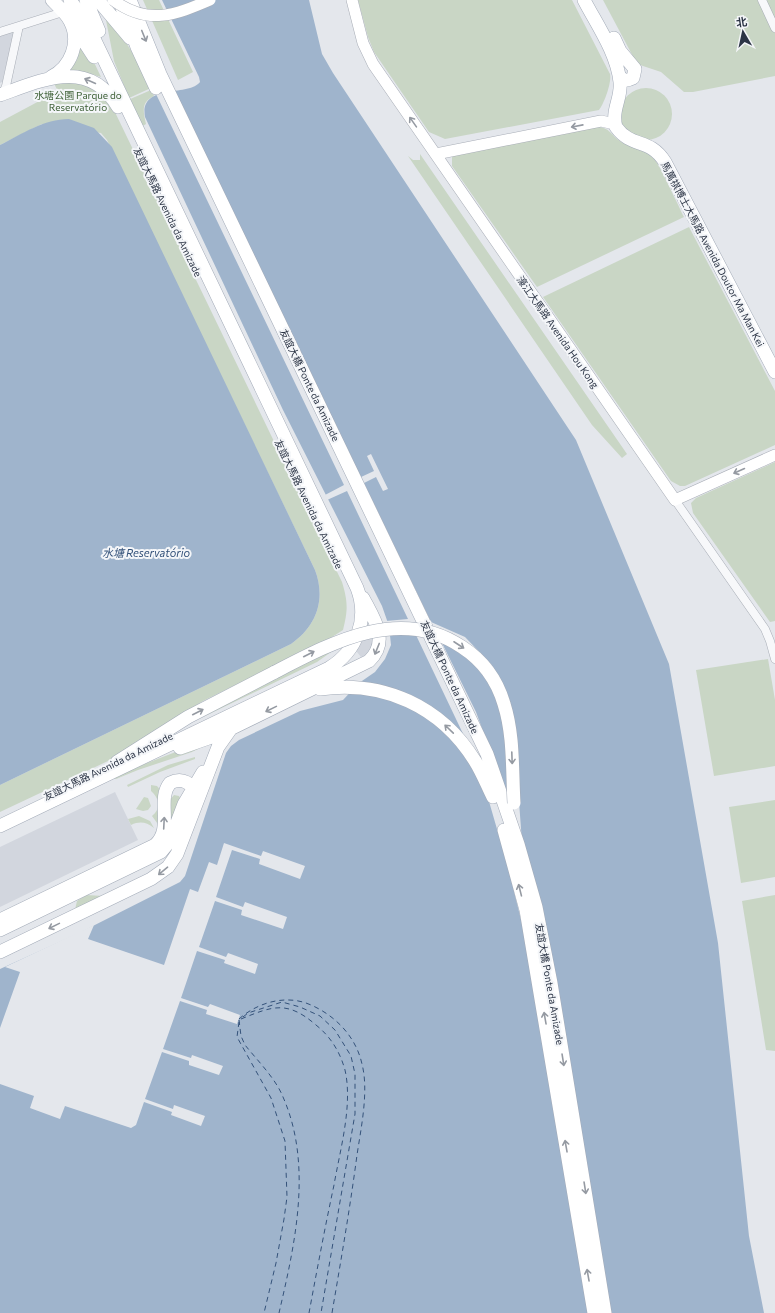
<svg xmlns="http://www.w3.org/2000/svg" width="775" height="1313" viewBox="0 0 775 1313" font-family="Commissioner,'Noto Sans SC',sans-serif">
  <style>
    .built { fill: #d2d6de }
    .green { fill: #c9d6c5 }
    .water { fill: #9fb4cc }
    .pier { fill: #e4e7ec; fill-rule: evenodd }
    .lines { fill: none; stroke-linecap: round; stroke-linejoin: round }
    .ferry { stroke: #34527a; stroke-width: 1; stroke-dasharray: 5 4; stroke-linecap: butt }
    .street-casing { stroke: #a9aeb7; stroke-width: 9 }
    .secondary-casing { stroke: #a9aeb7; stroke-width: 12 }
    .primary-casing { stroke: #a3abb8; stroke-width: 14 }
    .street { stroke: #f7f8fa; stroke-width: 8 }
    .secondary { stroke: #fff; stroke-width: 11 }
    .primary { stroke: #fff; stroke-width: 13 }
    .secondary-bridge-casing { stroke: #a9aeb7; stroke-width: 12; stroke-linecap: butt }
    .primary-bridge-casing { stroke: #a3abb8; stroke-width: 14; stroke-linecap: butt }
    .secondary-bridge { stroke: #fff; stroke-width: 11 }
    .primary-bridge { stroke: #fff; stroke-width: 13 }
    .oneway { stroke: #959aa2 }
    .labels { text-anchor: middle; stroke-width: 4; stroke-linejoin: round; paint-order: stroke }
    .park-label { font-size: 10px; fill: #3f6138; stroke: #f4f6f9 }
    .street-label { font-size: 10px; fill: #2b3445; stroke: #f4f6f9 }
    .water-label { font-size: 11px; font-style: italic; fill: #34527a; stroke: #f4f6f9 }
  </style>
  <rect width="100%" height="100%" fill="#e4e7ec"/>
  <path class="built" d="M 15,30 L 3,78 L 4,81 L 0,83 L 0,35 Z
    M 360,636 L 377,638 L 368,654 L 361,657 L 353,647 Z
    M 115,792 L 138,840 L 0,907 L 0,847 Z"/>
  <path class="green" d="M 143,0 L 159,0 L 193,72 L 178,80 Z
    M 358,0 L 572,0 L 610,74 C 612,82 604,104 599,110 L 445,139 L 429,132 L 374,52 L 368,37 Z
    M 603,0 L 775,0 L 775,76 L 693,92 L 684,92 L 661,72 L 637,64 Z
    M 105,15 C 126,40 137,58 151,88 L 129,98 L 114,61 Z
    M 80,46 L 91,56 L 101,77 L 82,72 L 67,71 L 77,60 Z
    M 59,80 L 92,85 L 112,106 L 342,582 C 348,602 348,610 343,630 L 332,637 L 203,701 L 108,761 L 0,812 L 0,785 L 291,644 C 317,626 326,599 315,570 L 107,140 L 101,133 L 42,124 L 0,145 L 0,122 L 58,91 L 53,82 Z
    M620 114a26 26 0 1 1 52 0a26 26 0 1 1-52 0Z
    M 151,90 L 154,96 C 141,102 143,111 146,124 L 141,127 L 128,100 Z
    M 598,127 C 609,127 612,136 620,141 C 629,148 642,147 651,154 C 658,161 678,205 684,217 L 537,287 L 452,166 L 452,157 L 456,154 Z
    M 420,154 L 627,454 L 622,458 L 592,425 L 408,156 L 413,160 L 420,160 Z
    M 689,227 L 775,391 L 775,445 L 685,486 L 680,486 L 671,481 L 543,297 Z
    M 775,462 L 775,621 L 770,622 L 693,513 L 691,503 L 696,498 Z
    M 337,644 L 334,650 L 317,662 L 201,718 Z
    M 768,659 L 775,700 L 775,766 L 714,776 L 696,670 Z
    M 204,741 L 198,749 L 192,752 L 138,770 L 116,779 L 111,777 Z
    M 195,757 L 195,759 L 160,772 L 128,787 L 127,785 L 168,765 Z
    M 151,785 L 157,786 L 162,792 L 160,827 L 152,816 C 162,808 159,798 151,791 Z
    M 174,795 L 179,796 L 181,800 L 171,831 L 157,849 L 169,801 Z
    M 144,797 L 148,798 L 151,806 L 148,810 L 143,811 L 136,809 Z
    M 775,800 L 775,877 L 741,883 L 729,807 Z
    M 139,816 L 150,821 L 154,828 C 146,822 140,821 131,825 L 128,819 Z
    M 86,895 L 104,896 L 74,914 L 77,901 Z
    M 775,895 L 775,1051 L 766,1050 L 742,901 Z"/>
  <path class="water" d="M 162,0 L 309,0 L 322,54 L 333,73 L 576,440 L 669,664 L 718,943 L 749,1236 L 764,1313 L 0,1313 L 0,969 L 79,933 L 180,882 L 185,876 L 226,753 L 231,746 L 239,740 L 300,711 L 343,700 L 359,683 L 375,672 L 385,659 L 391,645 L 389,626 L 382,606 L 283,410 L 145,117 C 139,83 189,97 200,82 L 199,77 Z
    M 69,119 L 94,128 L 112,147 L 315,570 C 326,599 317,626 291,644 L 0,785 L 0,145 C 22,134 44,119 69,119 Z"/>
  <path class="pier" d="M 173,88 L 361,477 L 374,471 L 367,456 L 371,454 L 388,489 L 383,491 L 376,477 L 364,483 L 431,622 L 465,637 L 491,664 L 501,681 L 518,788 L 522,842 L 523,928 L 508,867 L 488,798 L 468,759 L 437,723 L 366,683 L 466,740 L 415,633 L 387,626 L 386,621 L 408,619 L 347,491 L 327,500 L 325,495 L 344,485 L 156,94 ZM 442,643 L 468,657 L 491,684 L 506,732 L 509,802 L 476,712 Z
    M 224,843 L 261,856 L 263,851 L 305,866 L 300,879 L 259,864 L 260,859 L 232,850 L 216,897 L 243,907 L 245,902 L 287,917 L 283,929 L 241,915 L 242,910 L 215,901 L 199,947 L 226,957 L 228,953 L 258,964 L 255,974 L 224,963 L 225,960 L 197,951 L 181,998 L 208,1007 L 210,1004 L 240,1015 L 237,1024 L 206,1014 L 207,1010 L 180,1001 L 163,1049 L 191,1058 L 192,1055 L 223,1066 L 219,1075 L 189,1065 L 189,1061 L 162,1052 L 145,1099 L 173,1109 L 174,1105 L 205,1116 L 201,1126 L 171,1115 L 172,1112 L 144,1102 L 136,1125 L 131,1128 L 65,1106 L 60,1119 L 30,1108 L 34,1096 L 0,1084 L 0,1028 L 20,972 L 5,967 L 94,925 L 88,939 L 164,965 L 190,889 L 198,892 L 209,862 L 217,865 Z"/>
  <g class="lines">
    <path class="ferry" d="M 243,1017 L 248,1013 L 282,1002 L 300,1007 L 320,1016 L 335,1030 L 351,1056 L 355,1074 L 355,1114 L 321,1313
      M 239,1019 C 258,1002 287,994 311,1005 C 336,1016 356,1037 362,1064 C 369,1091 361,1128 357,1155 C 350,1208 341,1260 332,1313
      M 241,1019 C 273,1006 287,1000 316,1025 C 331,1037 340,1052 345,1070 C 353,1105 340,1150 334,1185 C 325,1227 317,1270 309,1313
      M 239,1020 L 241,1036 L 245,1045 C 257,1060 276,1079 283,1097 C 313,1165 295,1244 279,1313
      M 239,1022 L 237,1037 L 271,1098 L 285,1141 L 287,1197 L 284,1219 L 276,1263 L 264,1313"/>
    <defs>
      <path id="street" d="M 762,0 L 775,28
        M 0,32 L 63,12
        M 1,94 L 3,94 L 6,86 L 19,26
        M 675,500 L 765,629 L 770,641 L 775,659"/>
      <path id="secondary" d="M 352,0 L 363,43 L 373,64 L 675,500 L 775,455
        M 436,154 L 601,121 L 615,124"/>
      <path id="primary" d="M 86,0 L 99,31
        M 98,0 L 130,38
        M 119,0 L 137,47 L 156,88
        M 130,0 L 160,74 L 487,754 L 518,844 L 536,907 L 551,983 L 605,1313
        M 584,0 C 597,25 617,53 620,82 C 622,98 611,110 616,127 C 632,149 649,137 665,162 L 775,372
        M 70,20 L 94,57
        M 614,38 L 620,51 L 635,69 L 633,78 C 627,81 625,81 620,77
        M 51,77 C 71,67 81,42 70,21 C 66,13 58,6 52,0
        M 0,95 C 42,80 89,57 118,107
        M 320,689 C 383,680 441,706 475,761 C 482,772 487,785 493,797
        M 180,748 L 220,734 L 369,661 C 390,641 374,619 363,598
        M 117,762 L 188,717 L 275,672
        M 0,826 L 329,668 C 357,651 369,619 357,588 L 87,24 L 70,0
        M 504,830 L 526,910 L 594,1313
        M 0,920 L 155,845 C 174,828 156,800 170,783 C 182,777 194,783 195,796
        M 0,930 L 161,852 L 170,841 L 184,804 L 203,772
        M 0,952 L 151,879 L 168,867 L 177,854 L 218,747 L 230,730"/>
    </defs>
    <use href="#street" class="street-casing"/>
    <use href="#secondary" class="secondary-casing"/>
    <use href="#primary" class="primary-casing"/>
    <use href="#street" class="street"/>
    <use href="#secondary" class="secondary"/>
    <use href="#primary" class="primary"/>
    <defs>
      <path id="secondary-bridge" d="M 113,0 C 148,26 175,15 210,0"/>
      <path id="primary-bridge" d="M 275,672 C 331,643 400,605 462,647 C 482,660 497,680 504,704 C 514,735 512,770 514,803"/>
    </defs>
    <use href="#secondary-bridge" class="secondary-bridge-casing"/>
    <use href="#primary-bridge" class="primary-bridge-casing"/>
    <use href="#secondary-bridge" class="secondary-bridge"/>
    <use href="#primary-bridge" class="primary-bridge"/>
  </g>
  <defs><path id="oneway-shaft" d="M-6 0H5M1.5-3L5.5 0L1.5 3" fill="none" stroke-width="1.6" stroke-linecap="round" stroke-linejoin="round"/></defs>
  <g class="oneway">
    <use href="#oneway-shaft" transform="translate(144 36) rotate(68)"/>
    <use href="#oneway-shaft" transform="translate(90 81) rotate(-156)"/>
    <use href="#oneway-shaft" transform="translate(413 122) rotate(-125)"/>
    <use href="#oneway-shaft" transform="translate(577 126) rotate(169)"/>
    <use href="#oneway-shaft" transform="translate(739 471) rotate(156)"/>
    <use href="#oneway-shaft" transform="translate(459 645) rotate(33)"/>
    <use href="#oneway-shaft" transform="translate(377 649) rotate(112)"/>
    <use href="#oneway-shaft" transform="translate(309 654) rotate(-27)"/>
    <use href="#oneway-shaft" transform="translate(271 709) rotate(154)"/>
    <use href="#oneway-shaft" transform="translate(198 712) rotate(-27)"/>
    <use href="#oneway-shaft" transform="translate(449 729) rotate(-136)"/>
    <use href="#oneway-shaft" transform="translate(512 758) rotate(88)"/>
    <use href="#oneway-shaft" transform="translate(164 823) rotate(-87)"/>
    <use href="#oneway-shaft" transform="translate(163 871) rotate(140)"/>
    <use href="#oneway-shaft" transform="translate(520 890) rotate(-104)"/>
    <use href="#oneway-shaft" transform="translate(54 926) rotate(154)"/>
    <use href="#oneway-shaft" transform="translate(545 1018) rotate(-100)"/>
    <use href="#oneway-shaft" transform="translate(563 1060) rotate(81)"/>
    <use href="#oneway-shaft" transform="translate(566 1146) rotate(-100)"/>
    <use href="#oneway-shaft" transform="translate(585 1188) rotate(81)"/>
    <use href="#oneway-shaft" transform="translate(588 1275) rotate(-100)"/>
  </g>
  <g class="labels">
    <g class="park-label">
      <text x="78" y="99">水塘公園 Parque do<tspan x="78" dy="12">Reservatório</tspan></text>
    </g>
    <g class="street-label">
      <text transform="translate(168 212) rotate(64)" y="4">友誼大馬路 Avenida da Amizade</text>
      <text transform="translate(713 254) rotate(62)" y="4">馬萬祺博士大馬路 Avenida Doutor Ma Man Kei</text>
      <text transform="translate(558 332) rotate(55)" y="4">濠江大馬路 Avenida Hou Kong</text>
      <text transform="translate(310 385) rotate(64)" y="4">友誼大橋 Ponte da Amizade</text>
      <text transform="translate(309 504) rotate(64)" y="4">友誼大馬路 Avenida da Amizade</text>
      <text transform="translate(450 677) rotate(65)" y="4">友誼大橋 Ponte da Amizade</text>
      <text transform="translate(108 766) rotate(-26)" y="4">友誼大馬路 Avenida da Amizade</text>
      <text transform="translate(550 984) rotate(80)" y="4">友誼大橋 Ponte da Amizade</text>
    </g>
    <g class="water-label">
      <text x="146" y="557">水塘 Reservatório</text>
    </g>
  </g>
  <g transform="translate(743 32) rotate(351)" stroke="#f4f6f9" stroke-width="3" paint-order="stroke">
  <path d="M0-3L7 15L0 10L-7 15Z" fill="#2b3445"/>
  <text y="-6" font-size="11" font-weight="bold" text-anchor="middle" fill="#2b3445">北</text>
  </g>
</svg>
